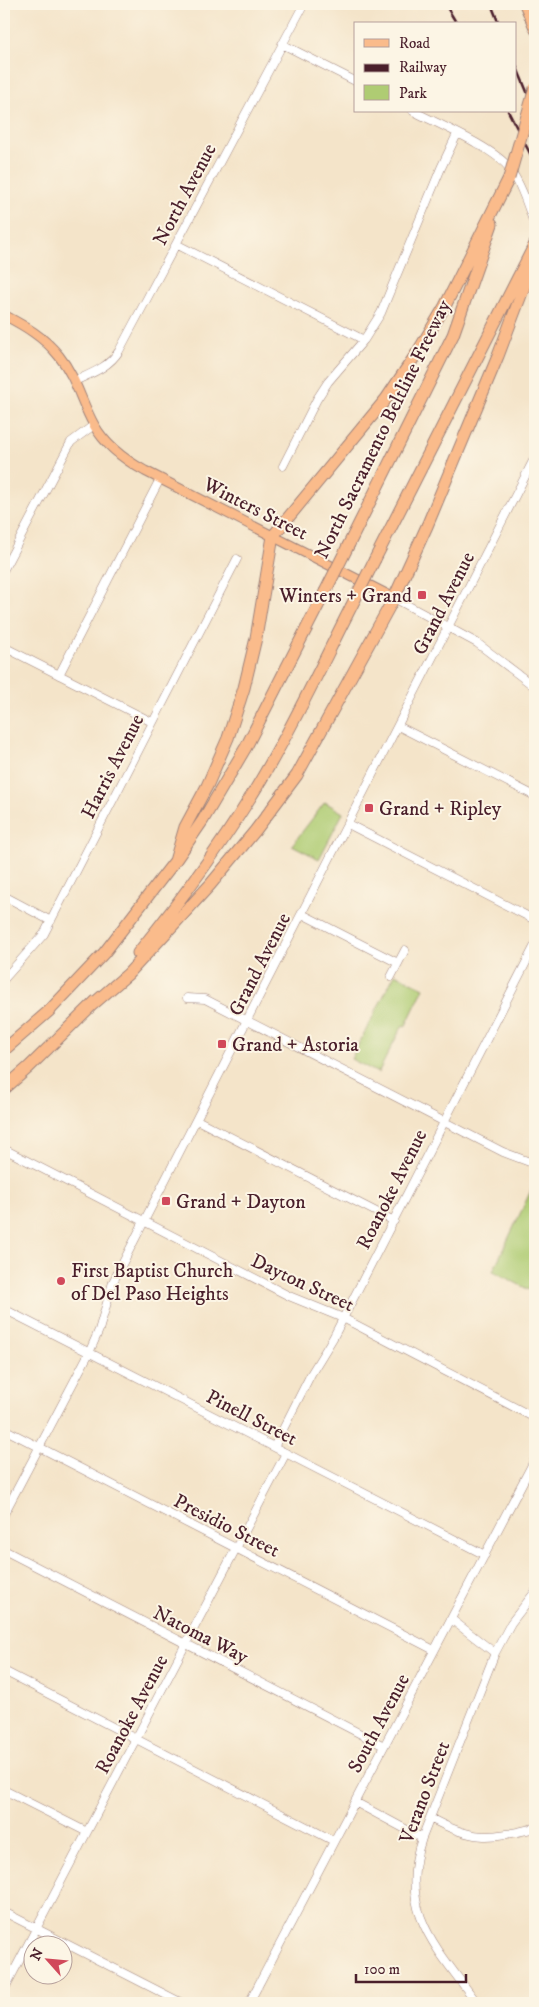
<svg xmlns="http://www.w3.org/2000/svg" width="539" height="2007" viewBox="0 0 539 2007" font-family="'IM FELL DW Pica',serif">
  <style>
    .green { fill: #afcc73; stroke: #7c764f }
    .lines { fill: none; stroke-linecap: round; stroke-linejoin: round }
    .minor-casing { stroke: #9f827a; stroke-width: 9 }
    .major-casing { stroke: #9f827a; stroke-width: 11 }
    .highway-casing { stroke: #9f827a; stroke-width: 13 }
    .minor { stroke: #fff; stroke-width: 8 }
    .major { stroke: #fabb8b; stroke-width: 9 }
    .highway { stroke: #fabb8b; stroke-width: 11 }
    .rail { stroke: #4a1f2b; stroke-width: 2.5 }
    .highway-bridge-casing { stroke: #9f827a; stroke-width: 13; stroke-linecap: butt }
    .highway-bridge { stroke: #fabb8b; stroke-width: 11 }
    .poi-dot { fill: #d1495b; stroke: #fcf5e5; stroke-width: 2 }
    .labels { text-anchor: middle; stroke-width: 4; stroke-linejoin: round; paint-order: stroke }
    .street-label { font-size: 20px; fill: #4a1f2b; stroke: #fcf5e5 }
    .poi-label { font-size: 20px; fill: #4a1f2b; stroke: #fcf5e5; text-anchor: start }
  </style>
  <rect width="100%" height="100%" fill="#fcf5e5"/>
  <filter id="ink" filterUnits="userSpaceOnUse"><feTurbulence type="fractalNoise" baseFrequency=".02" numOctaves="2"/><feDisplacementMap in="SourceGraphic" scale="10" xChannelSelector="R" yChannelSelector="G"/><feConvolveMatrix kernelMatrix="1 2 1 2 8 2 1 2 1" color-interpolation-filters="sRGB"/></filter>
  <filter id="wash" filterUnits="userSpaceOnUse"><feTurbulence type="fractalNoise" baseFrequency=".0096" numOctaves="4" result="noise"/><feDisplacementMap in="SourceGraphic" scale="20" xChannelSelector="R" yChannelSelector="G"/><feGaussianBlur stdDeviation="1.12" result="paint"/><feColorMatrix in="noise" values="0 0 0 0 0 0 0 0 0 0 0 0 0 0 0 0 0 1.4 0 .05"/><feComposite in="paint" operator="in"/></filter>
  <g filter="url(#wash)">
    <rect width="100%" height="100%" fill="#f4e4c9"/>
    <path class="green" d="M 325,802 L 343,813 L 319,859 L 292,845 Z
      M 395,974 L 424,988 L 405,1027 L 403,1026 L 399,1032 L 378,1073 L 351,1059 Z
      M 535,1182 L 535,1293 L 493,1271 Z"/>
  </g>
  <g filter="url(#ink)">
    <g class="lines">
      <defs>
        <path id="minor" d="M 282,44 L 355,81
          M 413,111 C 438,124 495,148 510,169 C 522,186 528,207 535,226
          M 176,244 L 364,340
          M 75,381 C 92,373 109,367 119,351 L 304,4
          M 283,466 L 317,399 L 328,382 L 364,340 L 381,313 L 441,168 L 457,134
          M 4,569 L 71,442 L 94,425
          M 394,598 L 477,643 L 535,687
          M 4,647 L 152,722
          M 59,675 L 160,479
          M 398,726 L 535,796
          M 348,824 L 535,920
          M 4,896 L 51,921
          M 302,914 L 398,963
          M 391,977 L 405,950
          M 4,979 L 44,934 L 237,559
          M 187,998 L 205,999 L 503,1152 L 535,1164
          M 197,1120 L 394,1221
          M 4,1149 L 289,1296 L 343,1318 L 535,1418
          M 4,1309 L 485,1555
          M 4,1429 L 434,1650
          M 274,1447 L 311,1374 L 333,1338 L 535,945
          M 4,1514 L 89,1353 L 99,1330 L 113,1282 L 535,457
          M 4,1550 L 384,1746
          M 451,1619 L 495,1653
          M 4,1671 L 334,1841
          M 4,1790 L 87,1832
          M 355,1802 L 422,1838
          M 430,1818 C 472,1841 489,1839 535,1828
          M 4,1912 L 182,2003
          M 4,1990 L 286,1453
          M 249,2003 L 535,1459
          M 477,2003 C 437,1948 397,1911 422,1838 L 495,1653 L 511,1623 L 535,1592"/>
        <path id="major" d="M 524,4 L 535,30
          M 4,315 C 25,326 44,337 59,356 C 76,377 81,402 94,425 C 105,445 125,460 145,471 L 394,598"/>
        <path id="highway" d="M 349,544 L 453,335 L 492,224
          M 375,559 L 535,244
          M 175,861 L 185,827 L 207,786 L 228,738 L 244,688 L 256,638 L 273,536 L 386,399 L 417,353 L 445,306 L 509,178
          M 138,953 C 186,894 231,833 269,766 C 299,714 324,660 351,607
          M 92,1005 L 128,974 L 210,885 L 255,831 L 297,775 L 394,598 L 427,526 L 498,356 L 535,258
          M 4,1050 L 49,1011 L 104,953 L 175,861 L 203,820 L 246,747 L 325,592
          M 4,1089 L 29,1067 L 96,1001"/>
      </defs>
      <use href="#minor" class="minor-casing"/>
      <use href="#major" class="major-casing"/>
      <use href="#highway" class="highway-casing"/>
      <use href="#minor" class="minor"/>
      <use href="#major" class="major"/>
      <use href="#highway" class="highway"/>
      <path class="rail" d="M 445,4 L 457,24
        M 491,4 L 499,24
        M 515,63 L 535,111
        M 528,105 L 535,123
        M 508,111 L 535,163"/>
      <defs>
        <path id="highway-bridge" d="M 509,178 L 535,88
          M 325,592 L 349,544
          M 351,607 L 375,559"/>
      </defs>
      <use href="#highway-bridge" class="highway-bridge-casing"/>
      <use href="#highway-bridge" class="highway-bridge"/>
    </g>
  </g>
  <g class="poi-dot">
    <rect x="417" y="590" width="10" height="10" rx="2.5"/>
    <rect x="364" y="803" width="10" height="10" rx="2.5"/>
    <rect x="217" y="1039" width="10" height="10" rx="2.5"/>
    <rect x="161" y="1196" width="10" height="10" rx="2.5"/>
    <circle cx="61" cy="1281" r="5"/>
  </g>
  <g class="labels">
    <g class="street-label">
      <text transform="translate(184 194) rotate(-62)" y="7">North Avenue</text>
      <text transform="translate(382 429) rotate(-64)" y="7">North Sacramento Beltline Freeway</text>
      <text transform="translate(256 508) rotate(27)" y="7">Winters Street</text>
      <text transform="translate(443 603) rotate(-63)" y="7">Grand Avenue</text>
      <text transform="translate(112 766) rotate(-63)" y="7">Harris Avenue</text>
      <text transform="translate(259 964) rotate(-63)" y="7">Grand Avenue</text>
      <text transform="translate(391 1189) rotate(-63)" y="7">Roanoke Avenue</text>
      <text transform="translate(303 1282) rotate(25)" y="7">Dayton Street</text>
      <text transform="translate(252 1417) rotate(27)" y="7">Pinell Street</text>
      <text transform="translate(227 1525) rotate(27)" y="7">Presidio Street</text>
      <text transform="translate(201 1634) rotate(27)" y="7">Natoma Way</text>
      <text transform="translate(131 1714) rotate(-62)" y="7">Roanoke Avenue</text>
      <text transform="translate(378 1723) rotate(-62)" y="7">South Avenue</text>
      <text transform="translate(424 1792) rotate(-69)" y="7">Verano Street</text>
    </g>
    <g class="poi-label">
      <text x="412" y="602" text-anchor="end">Winters + Grand</text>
      <text x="379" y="815">Grand + Ripley</text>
      <text x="232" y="1051">Grand + Astoria</text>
      <text x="176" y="1208">Grand + Dayton</text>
      <text x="71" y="1277">First Baptist Church<tspan x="71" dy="23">of Del Paso Heights</tspan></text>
    </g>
  </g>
  <rect width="539" height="2007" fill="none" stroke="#fcf5e5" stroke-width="20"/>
  <rect x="354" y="22" width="162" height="90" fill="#fcf5e5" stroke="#b59f9b"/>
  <rect x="364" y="39" width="25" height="8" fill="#fabb8b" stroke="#b59f9b"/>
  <text x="399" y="48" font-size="15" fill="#4a1f2b">Road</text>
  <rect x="364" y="64" width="25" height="8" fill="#4a1f2b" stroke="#b59f9b"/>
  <text x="399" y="72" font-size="15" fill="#4a1f2b">Railway</text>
  <rect x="364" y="85" width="25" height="15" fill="#afcc73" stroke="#b59f9b"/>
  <text x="399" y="98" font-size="15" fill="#4a1f2b">Park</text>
  <g transform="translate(48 1960) rotate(297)"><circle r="24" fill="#fcf5e5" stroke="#b59f9b"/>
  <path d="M0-4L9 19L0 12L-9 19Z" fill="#d1495b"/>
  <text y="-8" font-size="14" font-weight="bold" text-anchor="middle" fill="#4a1f2b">N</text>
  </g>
  <path d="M356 1974v8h110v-8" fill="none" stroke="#4a1f2b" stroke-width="2.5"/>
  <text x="364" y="1974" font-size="15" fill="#4a1f2b" stroke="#fcf5e5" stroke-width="4" paint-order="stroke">100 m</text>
</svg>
